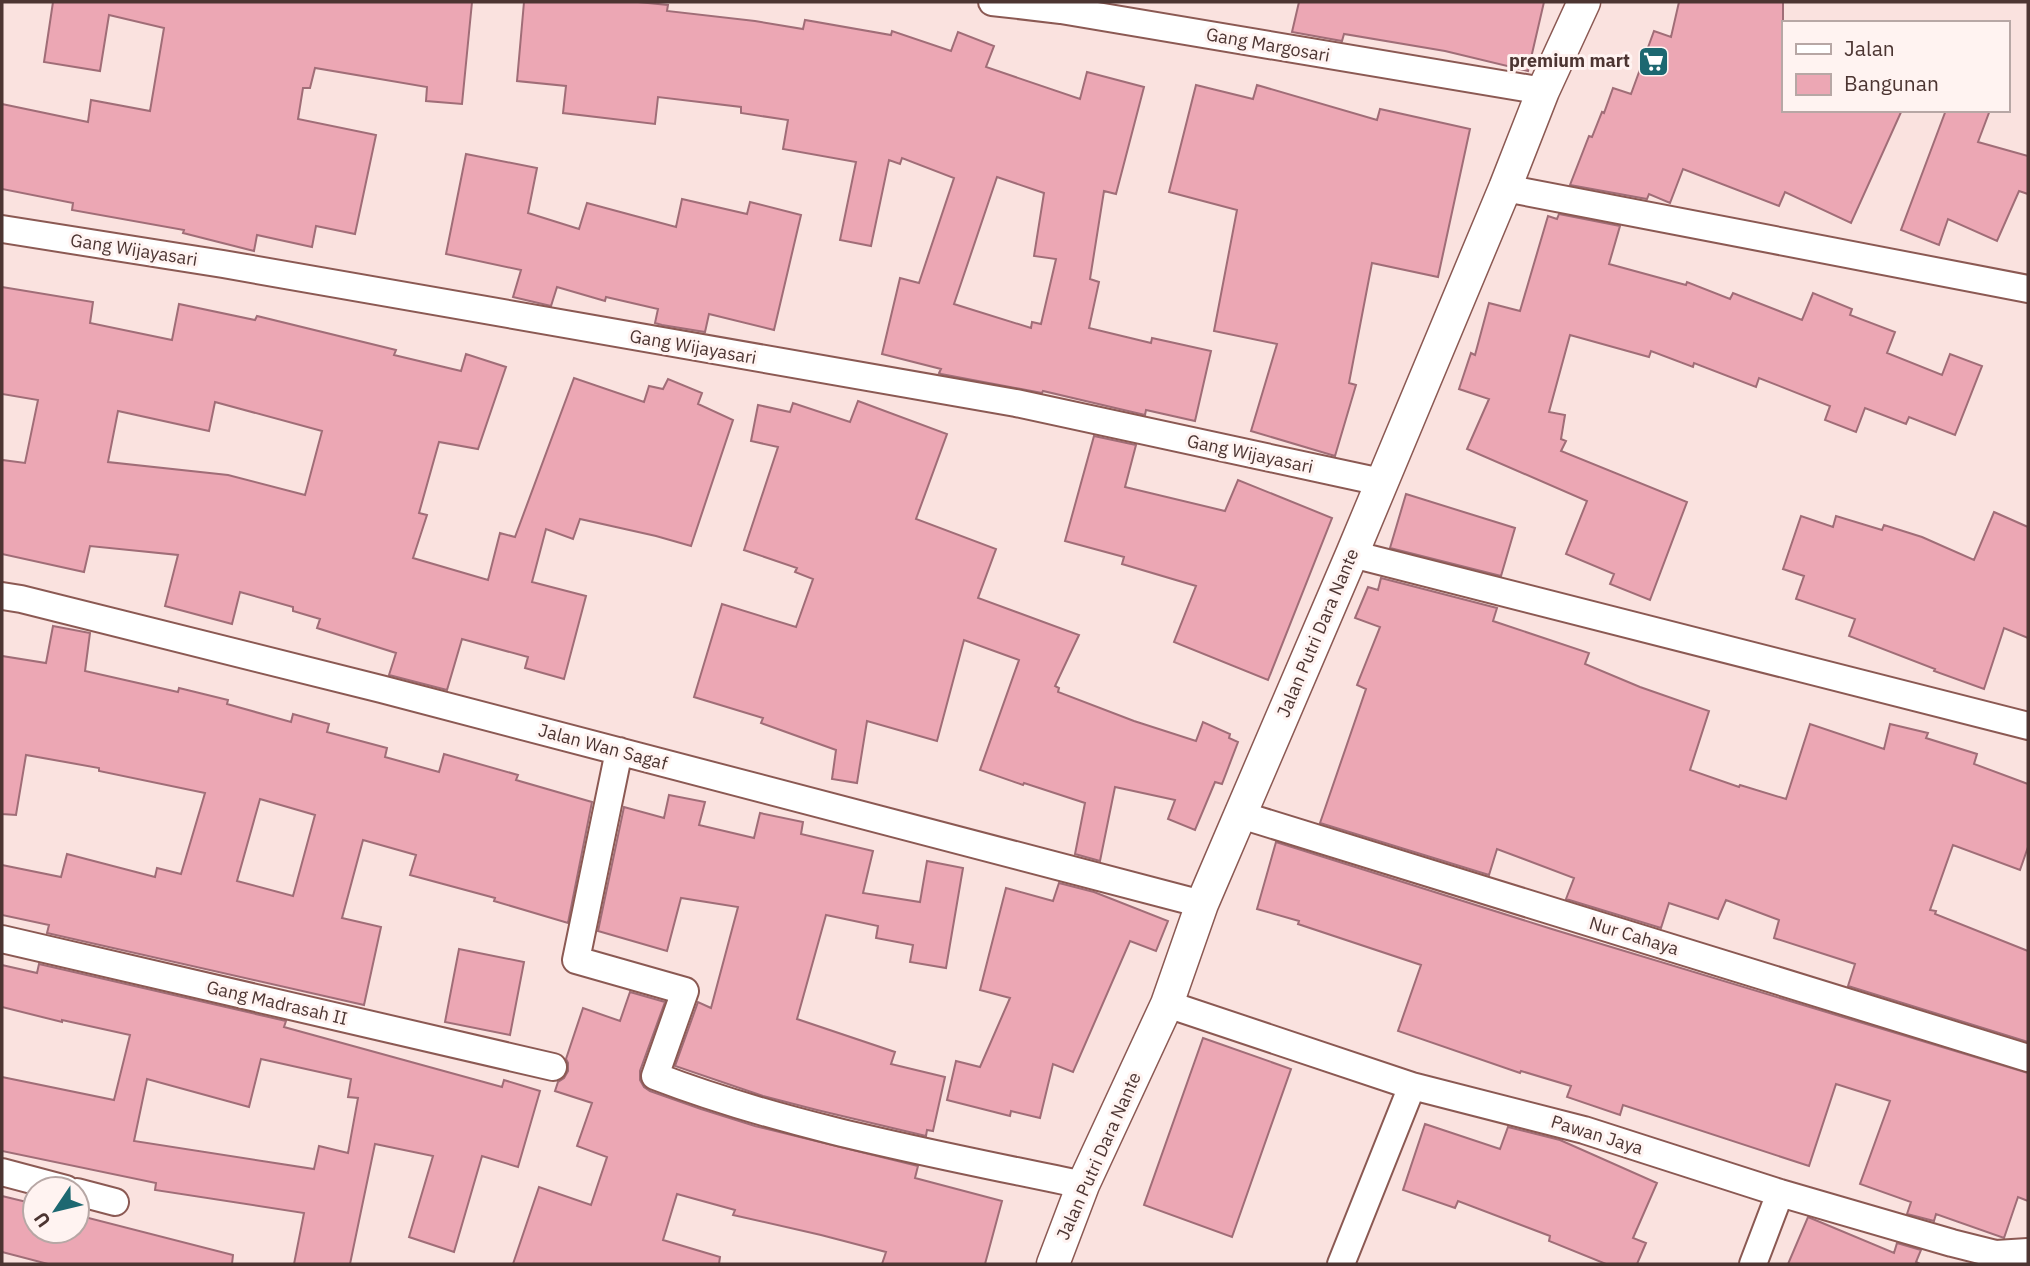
<svg xmlns="http://www.w3.org/2000/svg" width="2030" height="1266" viewBox="0 0 2030 1266" font-family="'IBM Plex Sans',sans-serif">
  <style>
    .building { fill: #eca7b4; stroke: #a06d77; stroke-width: 2; fill-rule: evenodd }
    .lines { fill: none; stroke-linecap: round; stroke-linejoin: round }
    .minor-casing { stroke: #8b5953; stroke-width: 30 }
    .tertiary-casing { stroke: #8b5953; stroke-width: 35 }
    .minor { stroke: #fff; stroke-width: 26 }
    .tertiary { stroke: #fff; stroke-width: 32 }
    .labels { text-anchor: middle; stroke-width: 6; stroke-linejoin: round; paint-order: stroke }
    .street-label { font-size: 18px; fill: #4c3532; stroke: #fff3f1 }
    .poi-label { font-size: 18px; font-weight: bold; fill: #4c3532; stroke: #fff3f1; text-anchor: end }
  </style>
  <rect width="100%" height="100%" fill="#fae2df"/>
  <path class="building" d="M 53,2 L 472,2 L 462,104 L 426,101 L 427,87 L 315,68 L 310,88 L 303,88 L 298,119 L 376,135 L 355,234 L 316,226 L 312,247 L 257,235 L 254,251 L 183,233 L 184,230 L 72,210 L 73,203 L 2,189 L 2,104 L 88,122 L 91,100 L 150,111 L 164,28 L 109,15 L 100,71 L 44,62 Z
    M 524,2 L 638,2 L 668,5 L 667,11 L 755,21 L 803,29 L 805,20 L 891,35 L 892,31 L 951,51 L 958,32 L 994,46 L 986,67 L 1080,99 L 1087,72 L 1144,87 L 1116,194 L 1104,191 L 1090,279 L 1099,282 L 1089,328 L 1151,343 L 1152,338 L 1211,351 L 1195,421 L 1146,410 L 1145,415 L 1043,391 L 1042,393 L 941,374 L 939,373 L 941,369 L 882,354 L 900,278 L 919,283 L 954,178 L 902,158 L 900,164 L 889,160 L 871,246 L 840,240 L 856,162 L 783,149 L 788,120 L 741,113 L 741,107 L 658,97 L 655,124 L 563,113 L 566,86 L 517,81 ZM 997,177 L 1044,193 L 1034,256 L 1056,259 L 1041,324 L 1032,322 L 1031,328 L 954,304 Z
    M 1299,2 L 1544,2 L 1528,71 L 1445,51 L 1344,34 L 1342,41 L 1292,32 Z
    M 1679,2 L 1783,2 L 1783,110 L 1902,110 L 1851,223 L 1785,192 L 1779,206 L 1683,169 L 1670,203 L 1649,194 L 1647,199 L 1570,185 L 1589,136 L 1592,137 L 1602,112 L 1604,113 L 1613,88 L 1631,94 L 1654,31 L 1671,37 Z
    M 1196,85 L 1253,99 L 1257,85 L 1377,120 L 1380,109 L 1470,129 L 1438,277 L 1372,263 L 1349,383 L 1356,385 L 1335,456 L 1251,431 L 1277,344 L 1214,331 L 1237,210 L 1169,192 Z
    M 1946,110 L 1990,110 L 1978,142 L 2028,156 L 2028,194 L 2019,191 L 1997,241 L 1948,219 L 1939,245 L 1901,230 Z
    M 466,154 L 537,168 L 528,213 L 579,229 L 587,203 L 676,227 L 682,199 L 747,214 L 750,202 L 801,215 L 774,330 L 709,314 L 705,332 L 662,325 L 655,323 L 658,309 L 606,297 L 605,301 L 557,287 L 551,306 L 513,297 L 521,270 L 446,254 Z
    M 1559,214 L 1620,226 L 1609,264 L 1686,285 L 1687,282 L 1730,299 L 1733,293 L 1802,320 L 1813,293 L 1852,309 L 1850,315 L 1895,332 L 1887,353 L 1942,375 L 1950,354 L 1982,366 L 1955,435 L 1909,417 L 1906,424 L 1865,408 L 1856,432 L 1825,420 L 1830,406 L 1759,378 L 1756,387 L 1694,363 L 1693,367 L 1651,351 L 1649,357 L 1570,335 L 1549,412 L 1565,415 L 1561,439 L 1566,441 L 1561,451 L 1687,502 L 1650,600 L 1610,584 L 1614,574 L 1566,554 L 1587,501 L 1467,449 L 1489,399 L 1459,389 L 1471,353 L 1475,355 L 1489,303 L 1520,311 L 1548,216 L 1557,219 Z
    M 2,287 L 93,302 L 90,323 L 172,340 L 179,304 L 255,320 L 257,316 L 396,350 L 394,355 L 461,371 L 466,354 L 506,367 L 478,449 L 439,442 L 419,513 L 427,515 L 413,558 L 488,580 L 500,533 L 515,537 L 574,378 L 644,402 L 649,386 L 663,389 L 668,379 L 702,393 L 698,404 L 733,420 L 691,546 L 656,536 L 580,519 L 573,539 L 546,529 L 532,582 L 586,596 L 564,679 L 525,668 L 528,657 L 462,639 L 447,690 L 389,675 L 396,653 L 317,628 L 320,619 L 293,611 L 293,607 L 240,592 L 232,624 L 165,606 L 178,555 L 90,546 L 84,572 L 2,554 L 2,460 L 25,463 L 38,400 L 2,394 ZM 215,402 L 322,431 L 305,495 L 228,475 L 108,462 L 118,411 L 209,431 Z
    M 858,401 L 947,434 L 916,519 L 996,549 L 978,598 L 1079,635 L 1055,686 L 1059,688 L 1058,692 L 1134,721 L 1196,741 L 1203,722 L 1230,734 L 1229,738 L 1238,742 L 1222,784 L 1215,782 L 1195,830 L 1168,819 L 1175,800 L 1115,787 L 1100,861 L 1075,854 L 1085,803 L 1024,783 L 1023,785 L 980,770 L 1019,660 L 964,640 L 937,741 L 867,721 L 857,783 L 832,779 L 836,750 L 761,723 L 763,718 L 694,697 L 722,604 L 796,627 L 813,579 L 795,572 L 797,568 L 744,550 L 778,447 L 751,441 L 758,405 L 790,412 L 793,403 L 850,422 Z
    M 1094,436 L 1136,445 L 1125,487 L 1225,511 L 1238,480 L 1332,518 L 1268,680 L 1174,642 L 1196,586 L 1122,564 L 1124,557 L 1065,541 Z
    M 1406,494 L 1515,528 L 1501,576 L 1390,548 Z
    M 1994,512 L 2028,527 L 2028,638 L 2004,628 L 1984,689 L 1934,671 L 1935,669 L 1849,636 L 1855,619 L 1796,599 L 1804,576 L 1783,569 L 1801,516 L 1833,527 L 1836,516 L 1882,530 L 1884,525 L 1922,537 L 1974,560 Z
    M 1381,578 L 1497,608 L 1493,621 L 1589,653 L 1585,664 L 1640,687 L 1709,711 L 1690,770 L 1739,787 L 1740,785 L 1786,799 L 1810,724 L 1884,749 L 1890,724 L 1928,733 L 1926,738 L 1977,754 L 1974,764 L 2028,784 L 2028,847 L 2020,870 L 1953,845 L 1930,910 L 1936,911 L 1935,914 L 2028,951 L 2028,1042 L 1848,986 L 1855,964 L 1774,938 L 1779,920 L 1726,900 L 1718,919 L 1669,903 L 1661,928 L 1566,899 L 1574,878 L 1497,849 L 1489,875 L 1320,823 L 1366,689 L 1357,685 L 1380,627 L 1355,618 L 1368,587 L 1378,590 Z
    M 53,626 L 90,633 L 85,671 L 178,692 L 179,688 L 228,700 L 227,704 L 291,722 L 293,714 L 329,724 L 327,732 L 387,748 L 385,757 L 439,772 L 444,754 L 518,775 L 516,780 L 592,802 L 568,923 L 494,901 L 495,898 L 410,875 L 416,855 L 363,840 L 342,918 L 381,927 L 364,1005 L 47,933 L 49,925 L 2,915 L 2,865 L 61,877 L 67,854 L 155,877 L 157,868 L 181,874 L 205,793 L 99,771 L 99,768 L 26,755 L 16,815 L 2,814 L 2,656 L 46,663 ZM 260,799 L 315,815 L 293,896 L 237,881 Z
    M 669,795 L 705,802 L 699,825 L 754,838 L 760,813 L 803,822 L 801,834 L 873,851 L 863,893 L 920,902 L 927,861 L 963,868 L 946,968 L 910,962 L 913,945 L 876,938 L 878,926 L 826,915 L 797,1019 L 895,1052 L 891,1064 L 945,1077 L 933,1131 L 927,1130 L 926,1136 L 817,1110 L 763,1096 L 675,1066 L 698,1002 L 711,1008 L 738,907 L 681,898 L 667,951 L 598,931 L 624,807 L 664,818 Z
    M 1276,842 L 1555,930 L 2028,1073 L 2028,1201 L 2018,1197 L 2004,1238 L 1936,1214 L 1934,1221 L 1907,1214 L 1911,1202 L 1860,1184 L 1890,1101 L 1836,1084 L 1809,1166 L 1623,1105 L 1620,1115 L 1567,1097 L 1571,1086 L 1521,1071 L 1520,1073 L 1398,1031 L 1421,965 L 1298,924 L 1299,921 L 1257,909 Z
    M 1059,883 L 1094,892 L 1168,921 L 1156,951 L 1130,941 L 1073,1072 L 1053,1064 L 1040,1118 L 1011,1111 L 1010,1116 L 947,1100 L 956,1061 L 980,1067 L 1010,998 L 980,990 L 1006,888 L 1053,901 Z
    M 459,949 L 524,962 L 510,1035 L 445,1022 Z
    M 39,964 L 286,1021 L 284,1027 L 502,1087 L 504,1080 L 540,1091 L 518,1167 L 482,1156 L 454,1252 L 409,1237 L 433,1156 L 375,1144 L 350,1264 L 294,1264 L 304,1213 L 155,1190 L 156,1183 L 2,1151 L 2,1077 L 114,1100 L 130,1035 L 62,1020 L 62,1022 L 2,1007 L 2,965 L 37,973 ZM 261,1059 L 351,1079 L 348,1097 L 358,1098 L 348,1153 L 319,1146 L 314,1169 L 134,1141 L 147,1079 L 249,1107 Z
    M 630,992 L 665,1002 L 640,1071 L 640,1080 L 644,1087 L 650,1091 L 701,1109 L 755,1126 L 918,1166 L 915,1178 L 1002,1201 L 985,1264 L 882,1264 L 886,1252 L 821,1235 L 733,1215 L 735,1210 L 677,1194 L 663,1240 L 720,1257 L 719,1264 L 513,1264 L 539,1187 L 591,1205 L 607,1157 L 577,1146 L 592,1103 L 555,1091 L 558,1082 L 564,1078 L 568,1071 L 568,1063 L 566,1059 L 583,1008 L 620,1021 Z
    M 1203,1038 L 1291,1069 L 1232,1237 L 1144,1205 Z
    M 1425,1124 L 1500,1149 L 1508,1127 L 1560,1140 L 1657,1183 L 1633,1238 L 1646,1243 L 1637,1264 L 1606,1264 L 1549,1241 L 1550,1236 L 1458,1201 L 1455,1208 L 1403,1190 Z
    M 2,1196 L 35,1204 L 35,1231 L 77,1231 L 77,1215 L 233,1255 L 232,1264 L 48,1264 L 2,1252 Z
    M 1808,1217 L 1894,1253 L 1897,1243 L 1921,1250 L 1916,1262 L 1920,1264 L 1788,1264 Z"/>
  <g class="lines">
    <defs>
      <path id="minor" d="M 992,2 L 1061,10 L 1543,91
        M 1505,188 L 2028,289
        M 2,229 L 223,264 L 1016,403 L 1381,482
        M 1352,554 L 2028,726
        M 2,596 L 21,599 L 381,689 L 1202,904
        M 619,751 L 576,960 L 685,991 L 655,1076 C 790,1128 942,1155 1083,1185
        M 1241,815 L 2028,1058
        M 2,939 L 553,1067
        M 1167,1004 L 1412,1086 L 1584,1130 L 1780,1193 L 1952,1243 L 1996,1254 L 2028,1252
        M 2,1172 L 66,1189
        M 77,1192 L 115,1202
        M 1341,1264 L 1412,1086
        M 1753,1264 L 1780,1193"/>
      <path id="tertiary" d="M 1053,1264 L 1083,1185 L 1167,1004 L 1202,904 L 1352,554 L 1505,188 L 1543,91 L 1584,2"/>
    </defs>
    <use href="#minor" class="minor-casing"/>
    <use href="#tertiary" class="tertiary-casing"/>
    <use href="#minor" class="minor"/>
    <use href="#tertiary" class="tertiary"/>
  </g>
  <defs>
    <symbol id="supermarket-square" viewBox="-11 -11 22 22"><rect x="-9" y="-9" width="18" height="18" rx="4" fill="#1d6871" stroke="#fff3f1"/><path d="M-6-5.5h2.5l.6 2H6L4.5 2H-2.5L-4.4-4H-6ZM-1.5 3.2a1.3 1.3 0 1 0 .1 0ZM3 3.2a1.3 1.3 0 1 0 .1 0Z" fill="#fff"/></symbol>
  </defs>
  <g fill-rule="evenodd">
    <use href="#supermarket-square" x="1636" y="44" width="35" height="35"/>
  </g>
  <g class="labels">
    <g class="street-label">
      <text transform="translate(1268 45) rotate(10)" y="6">Gang Margosari</text>
      <text transform="translate(134 250) rotate(9)" y="6">Gang Wijayasari</text>
      <text transform="translate(693 347) rotate(10)" y="6">Gang Wijayasari</text>
      <text transform="translate(1250 454) rotate(12)" y="6">Gang Wijayasari</text>
      <text transform="translate(1318 633) rotate(-67)" y="6">Jalan Putri Dara Nante</text>
      <text transform="translate(603 747) rotate(15)" y="6">Jalan Wan Sagaf</text>
      <text transform="translate(1634 936) rotate(17)" y="6">Nur Cahaya</text>
      <text transform="translate(277 1003) rotate(13)" y="6">Gang Madrasah II</text>
      <text transform="translate(1597 1135) rotate(17)" y="6">Pawan Jaya</text>
      <text transform="translate(1099 1156) rotate(-66)" y="6">Jalan Putri Dara Nante</text>
    </g>
    <g class="poi-label">
      <text x="1630" y="67">premium mart</text>
    </g>
  </g>
  <rect width="2030" height="1266" fill="none" stroke="#4c3532" stroke-width="7"/>
  <rect x="1782" y="21" width="228" height="91" fill="#fff3f1" stroke="#b7a7a5" stroke-width="2"/>
  <rect x="1796" y="44" width="35" height="10" fill="#ffffff" stroke="#b7a7a5" stroke-width="2"/>
  <text x="1844" y="56" font-size="21" fill="#4c3532">Jalan</text>
  <rect x="1796" y="74" width="35" height="21" fill="#eca7b4" stroke="#b7a7a5" stroke-width="2"/>
  <text x="1844" y="91" font-size="21" fill="#4c3532">Bangunan</text>
  <g transform="translate(56 1210) rotate(235)"><circle r="33" fill="#fff3f1" stroke="#b7a7a5" stroke-width="2"/>
  <path d="M0-5L12 26L0 18L-12 26Z" fill="#1d6871"/>
  <text y="-10" font-size="19" font-weight="bold" text-anchor="middle" fill="#4c3532">U</text>
  </g>
</svg>
